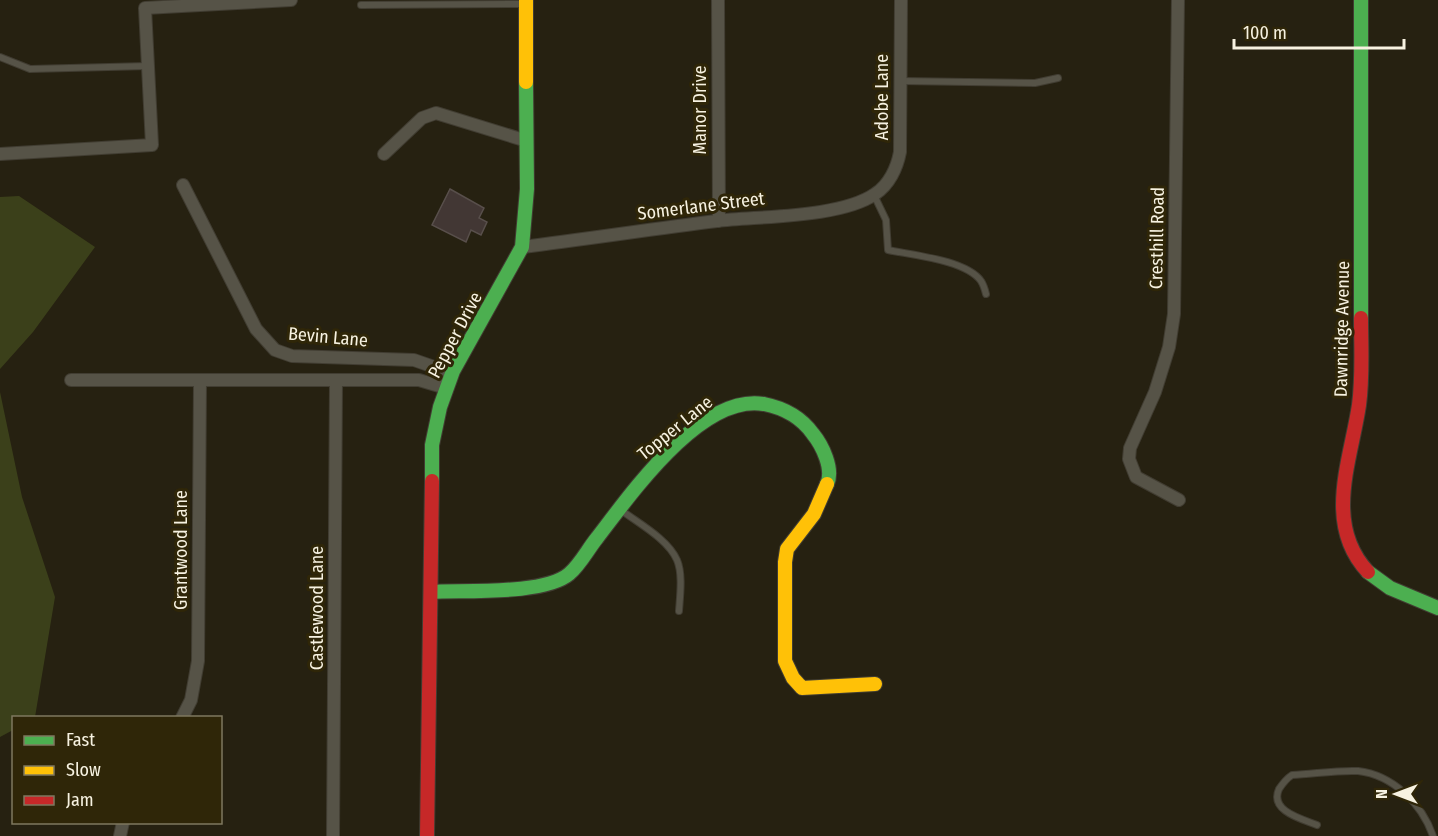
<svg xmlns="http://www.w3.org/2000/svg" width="1438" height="836" viewBox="0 0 1438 836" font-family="'Fira Sans Condensed',sans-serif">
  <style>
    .green { fill: #3b401a }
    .building { fill: #423734; stroke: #584f4b; stroke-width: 1.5 }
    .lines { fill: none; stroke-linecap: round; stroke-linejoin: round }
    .lane-casing { stroke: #413d32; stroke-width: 8 }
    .street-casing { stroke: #413d32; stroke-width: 14 }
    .fast-casing { stroke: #413d32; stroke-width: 16 }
    .slow-casing { stroke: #413d32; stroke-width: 16 }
    .jam-casing { stroke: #413d32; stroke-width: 16 }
    .lane { stroke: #565347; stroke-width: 6 }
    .street { stroke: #565347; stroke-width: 12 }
    .fast { stroke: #4caf50; stroke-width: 14 }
    .slow { stroke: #ffc107; stroke-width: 14 }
    .jam { stroke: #c62828; stroke-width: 14 }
    .labels { text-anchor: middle; stroke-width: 6; stroke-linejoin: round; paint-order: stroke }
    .street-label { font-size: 18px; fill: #f7f2e1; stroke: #2f2608 }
  </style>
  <rect width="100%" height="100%" fill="#262111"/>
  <path class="green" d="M 19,196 L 95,247 L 33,332 L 0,369 L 0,197 Z
    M 0,392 L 22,497 L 55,597 L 35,717 L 14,718 L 13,730 L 0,737 Z"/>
  <path class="building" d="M 450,189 L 484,208 L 479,218 L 487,222 L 481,235 L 471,230 L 466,242 L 432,225 Z"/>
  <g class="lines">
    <defs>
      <path id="lane" d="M 361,5 L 525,4
        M 0,57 L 30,69 L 148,66
        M 901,81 L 1035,83 L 1058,78
        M 874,195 L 886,220 L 888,250 C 912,255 966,260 981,281 C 983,284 985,290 986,294
        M 621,510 C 638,523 668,539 677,560 C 683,574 680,596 679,611
        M 1317,825 C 1302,819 1269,811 1279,789 C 1283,783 1286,779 1292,775 C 1314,774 1337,770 1358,771 C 1393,775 1422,804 1433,836"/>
      <path id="street" d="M 718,0 L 719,221
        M 1178,0 L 1174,314 L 1169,347 L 1155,392 L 1130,448 L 1129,459 L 1136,477 L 1179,500
        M 0,154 L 152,145 L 145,8 L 291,0
        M 384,154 L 422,118 L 436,113 L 527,141
        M 183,185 L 256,329 L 275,350 L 292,356 L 414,360 L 437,368 L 446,388
        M 522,247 C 587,239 652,229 717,221 C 760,216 840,218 875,194 C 889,185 897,168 900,152 L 901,0
        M 71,380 L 419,380 L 446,388
        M 182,718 L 191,700 L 198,661 L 200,380
        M 120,836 L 123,822
        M 333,836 L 336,381"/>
      <path id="fast" d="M 1361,0 L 1361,318
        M 432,481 L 432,445 L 440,407 L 453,371 L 522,247 L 527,189 L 526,82
        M 1368,572 L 1390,588 L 1438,608
        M 431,592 C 465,590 544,595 569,574 C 580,565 588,549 597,538 C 631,494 701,393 764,404 C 784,408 801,417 813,434 C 822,445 834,469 827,484"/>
      <path id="slow" d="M 526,0 L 526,82
        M 827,484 L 814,514 L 787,549 L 785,562 L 785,661 L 793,678 L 802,688 L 875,684"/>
      <path id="jam" d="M 1361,318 C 1361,346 1363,376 1359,405 C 1351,460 1323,524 1368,572
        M 427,836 L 432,481"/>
    </defs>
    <use href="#lane" class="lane-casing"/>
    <use href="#street" class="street-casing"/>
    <use href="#fast" class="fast-casing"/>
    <use href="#slow" class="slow-casing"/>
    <use href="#jam" class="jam-casing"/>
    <use href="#lane" class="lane"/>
    <use href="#street" class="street"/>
    <use href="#fast" class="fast"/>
    <use href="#slow" class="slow"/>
    <use href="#jam" class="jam"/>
  </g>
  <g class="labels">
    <g class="street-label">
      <text transform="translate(882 97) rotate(-90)" y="6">Adobe Lane</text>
      <text transform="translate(700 110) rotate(-90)" y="6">Manor Drive</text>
      <text transform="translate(701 206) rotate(-7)" y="6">Somerlane Street</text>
      <text transform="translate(1157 238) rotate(-89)" y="6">Cresthill Road</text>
      <text transform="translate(1342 329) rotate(-89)" y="6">Dawnridge Avenue</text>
      <text transform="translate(455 335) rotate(-62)" y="6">Pepper Drive</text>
      <text transform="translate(328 337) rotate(5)" y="6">Bevin Lane</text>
      <text transform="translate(675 428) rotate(-39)" y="6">Topper Lane</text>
      <text transform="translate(181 550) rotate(-90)" y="6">Grantwood Lane</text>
      <text transform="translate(317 608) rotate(-90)" y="6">Castlewood Lane</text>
    </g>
  </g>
  <rect x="12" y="716" width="210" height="108" fill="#2f2608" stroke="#7f785f" stroke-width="1.5"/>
  <rect x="24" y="736" width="30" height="9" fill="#4caf50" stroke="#7f785f" stroke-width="1.5"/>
  <text x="66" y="746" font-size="18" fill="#f7f2e1">Fast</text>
  <rect x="24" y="766" width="30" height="9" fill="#ffc107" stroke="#7f785f" stroke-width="1.5"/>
  <text x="66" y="776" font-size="18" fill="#f7f2e1">Slow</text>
  <rect x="24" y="796" width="30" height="9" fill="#c62828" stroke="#7f785f" stroke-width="1.5"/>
  <text x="66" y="806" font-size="18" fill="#f7f2e1">Jam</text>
  <g transform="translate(1396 794) rotate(270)" stroke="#2f2608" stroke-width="4.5" paint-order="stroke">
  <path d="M0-4.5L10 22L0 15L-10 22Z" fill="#f7f2e1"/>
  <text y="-9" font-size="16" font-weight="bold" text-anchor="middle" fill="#f7f2e1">N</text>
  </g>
  <path d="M1234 39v9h170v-9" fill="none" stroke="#f7f2e1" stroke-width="3"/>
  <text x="1243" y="39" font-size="18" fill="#f7f2e1" stroke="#2f2608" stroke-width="4.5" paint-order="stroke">100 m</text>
</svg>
